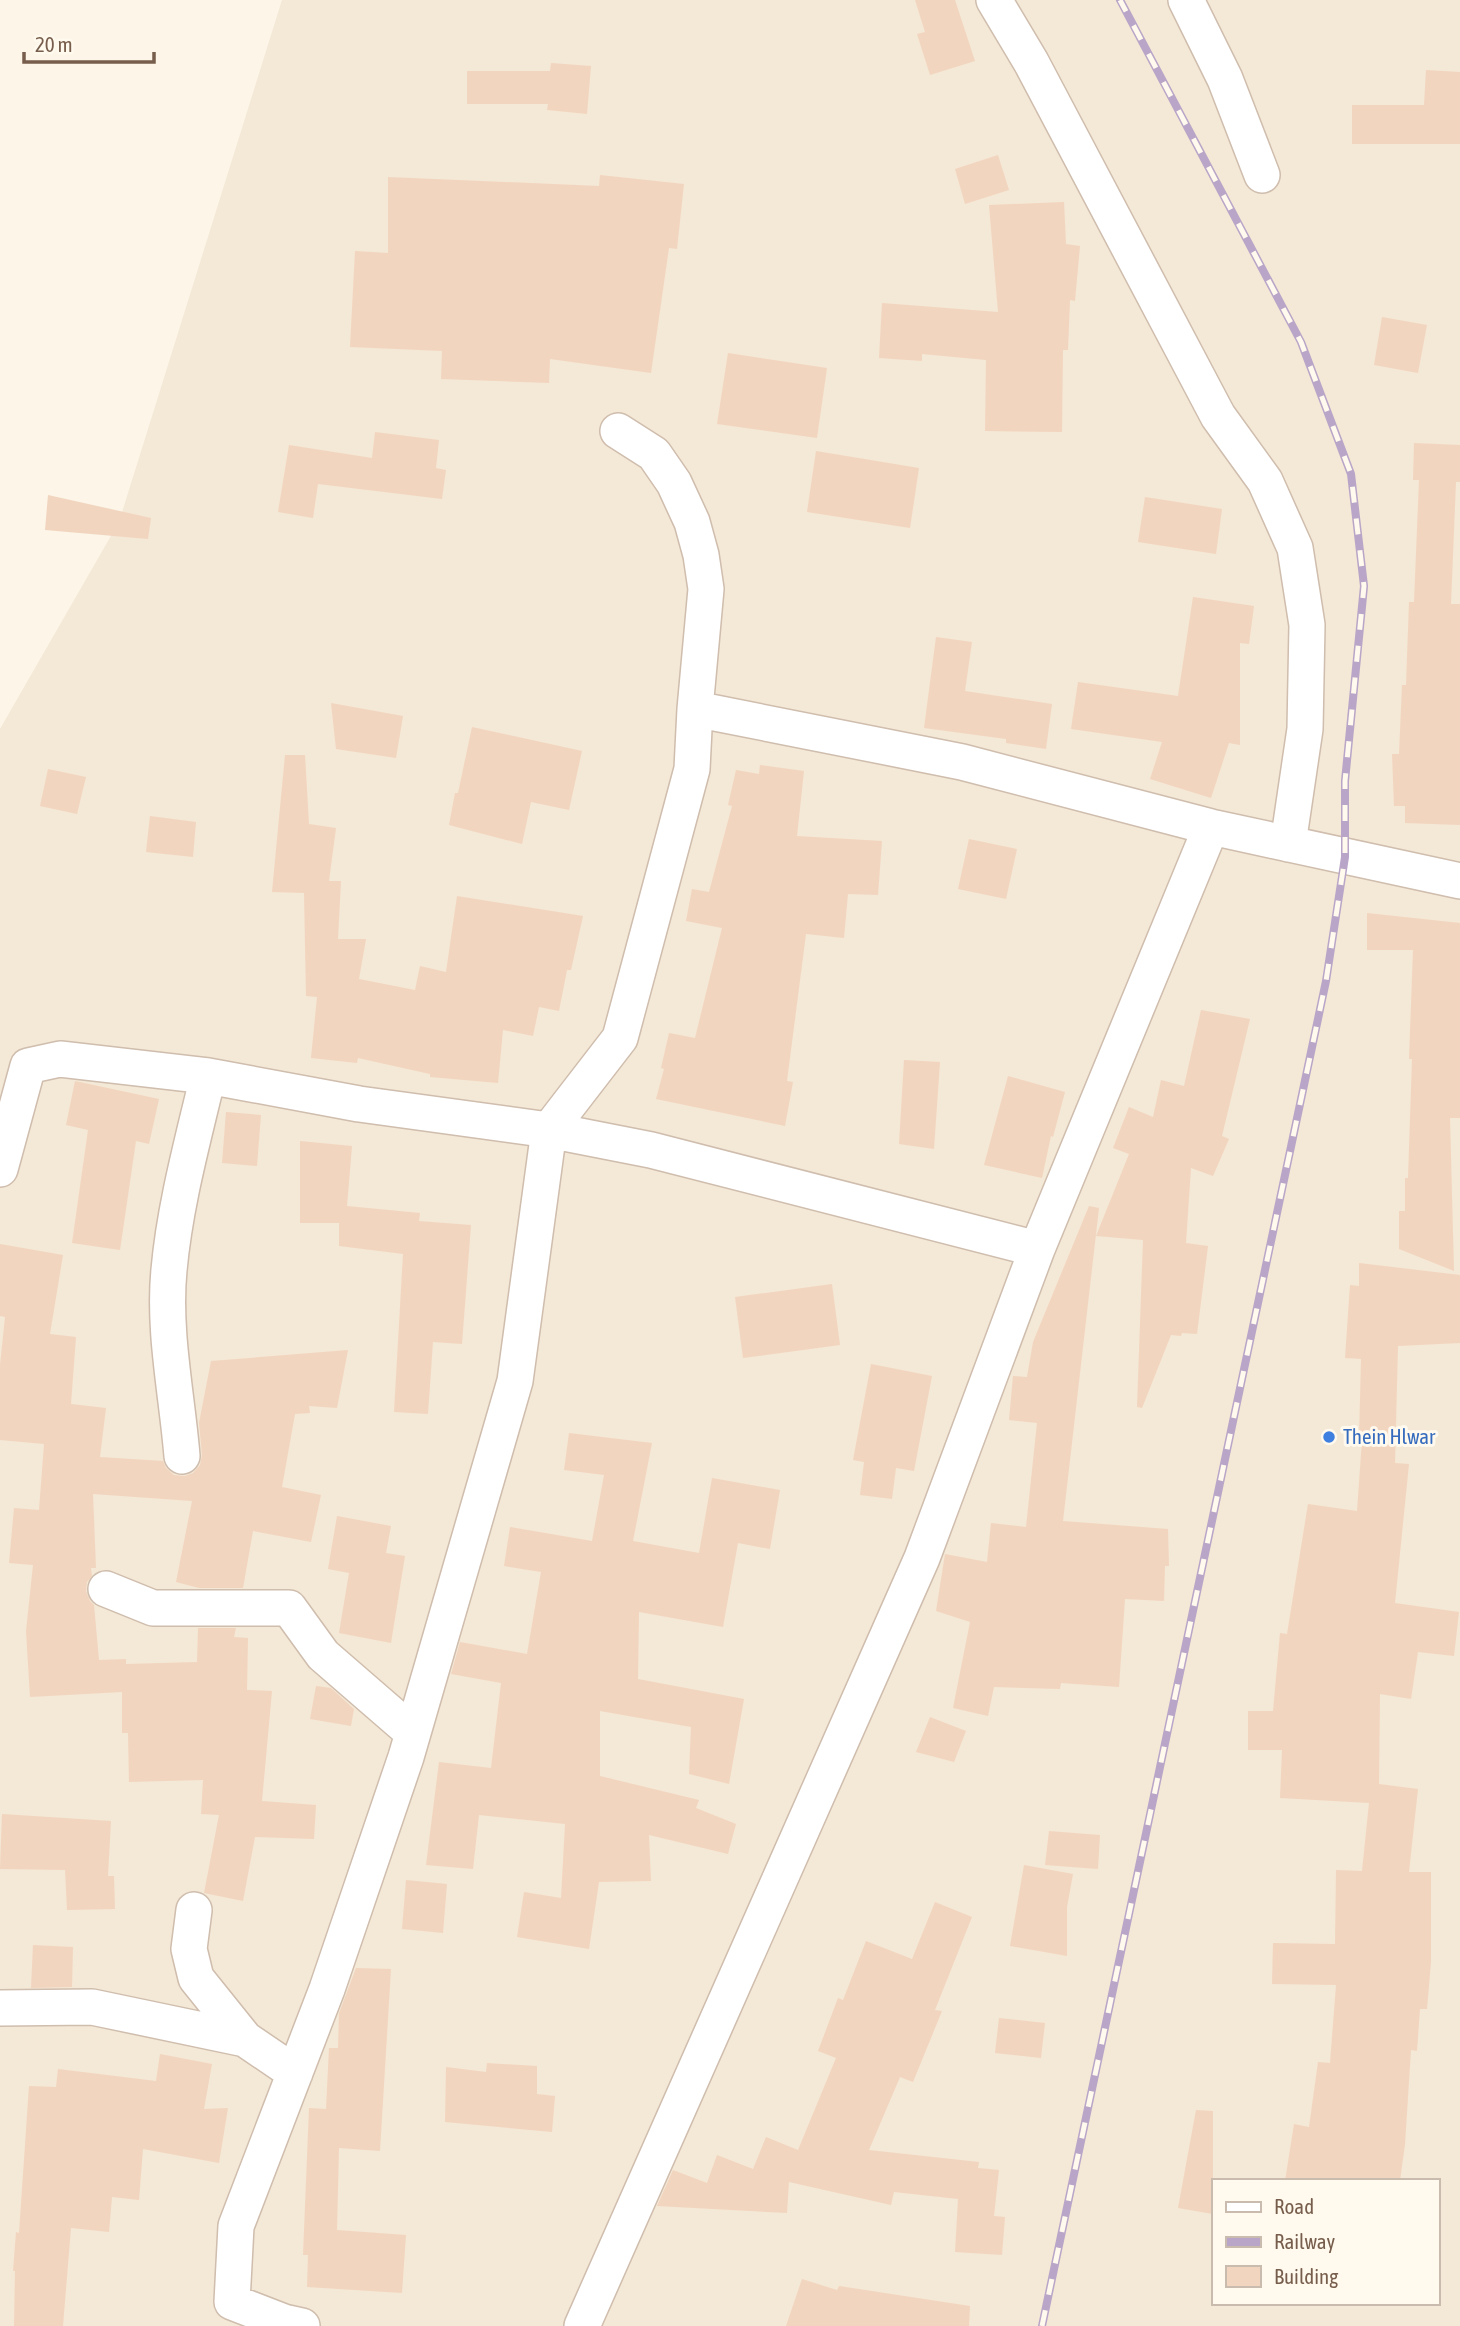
<svg xmlns="http://www.w3.org/2000/svg" width="1460" height="2326" viewBox="0 0 1460 2326" font-family="'Asap Condensed',sans-serif">
  <style>
    .residential { fill: #f4e8d6; fill-rule: evenodd }
    .building { fill: #f2d5bf }
    .lines { fill: none; stroke-linecap: round; stroke-linejoin: round }
    .street-casing { stroke: #cfbdad; stroke-width: 38 }
    .street { stroke: #fff; stroke-width: 35 }
    .rail-casing { stroke: #b9a5c7; stroke-width: 8 }
    .rail { stroke: #fff9ee; stroke-width: 5; stroke-dasharray: 16; stroke-linecap: butt }
    .shop-dot { fill: #3f7fe0; stroke: #fff9ee; stroke-width: 2.5 }
    .labels { text-anchor: middle; stroke-width: 6; stroke-linejoin: round; paint-order: stroke }
    .shop-label { font-size: 21px; fill: #366cbe; stroke: #fff9ee; text-anchor: start }
  </style>
  <rect width="100%" height="100%" fill="#fcf5e8"/>
  <path class="residential" d="M 282,0 L 1460,0 L 1460,2326 L 0,2326 L 0,729 L 119,522 ZM 1213,2181 L 1437,2181 L 1437,2303 L 1213,2303 Z"/>
  <path class="building" d="M 915,0 L 955,0 L 975,61 L 930,75 L 917,34 L 925,32 Z
    M 551,63 L 591,66 L 587,114 L 547,110 L 548,104 L 467,104 L 467,71 L 550,71 Z
    M 1426,70 L 1460,72 L 1460,144 L 1352,144 L 1352,105 L 1424,105 Z
    M 998,155 L 1009,190 L 965,204 L 955,169 Z
    M 600,175 L 684,184 L 677,249 L 669,248 L 651,373 L 550,359 L 549,383 L 441,379 L 442,351 L 350,347 L 355,251 L 388,253 L 388,177 L 599,186 Z
    M 1064,202 L 1066,244 L 1080,246 L 1075,301 L 1070,300 L 1068,350 L 1063,350 L 1062,432 L 985,431 L 986,360 L 922,354 L 922,361 L 879,358 L 882,303 L 998,312 L 989,205 Z
    M 1382,317 L 1427,325 L 1418,373 L 1374,365 Z
    M 728,353 L 827,368 L 817,438 L 717,424 Z
    M 375,432 L 439,440 L 436,468 L 446,470 L 442,499 L 318,484 L 313,518 L 278,512 L 289,445 L 372,458 Z
    M 1414,443 L 1460,445 L 1460,482 L 1456,482 L 1451,604 L 1460,604 L 1460,825 L 1405,823 L 1405,806 L 1394,806 L 1392,754 L 1399,754 L 1402,685 L 1406,685 L 1409,602 L 1414,602 L 1419,480 L 1413,480 Z
    M 816,451 L 919,468 L 910,528 L 807,512 Z
    M 48,495 L 151,518 L 148,539 L 45,530 Z
    M 1145,497 L 1222,509 L 1216,554 L 1138,542 Z
    M 1193,597 L 1254,606 L 1249,644 L 1240,643 L 1240,745 L 1229,743 L 1211,798 L 1150,779 L 1162,742 L 1071,729 L 1078,682 L 1178,696 Z
    M 936,637 L 972,642 L 965,691 L 1052,704 L 1046,749 L 1006,743 L 1006,739 L 924,728 Z
    M 331,703 L 403,716 L 396,758 L 336,749 Z
    M 472,727 L 582,751 L 569,810 L 531,802 L 522,844 L 449,825 L 455,793 L 458,793 Z
    M 285,755 L 305,755 L 309,824 L 336,828 L 329,881 L 341,881 L 338,939 L 366,939 L 359,979 L 415,990 L 420,966 L 446,972 L 457,896 L 583,916 L 571,970 L 567,970 L 559,1011 L 539,1007 L 533,1036 L 503,1030 L 498,1083 L 430,1077 L 430,1074 L 358,1058 L 357,1063 L 311,1058 L 317,997 L 306,996 L 304,893 L 272,892 Z
    M 760,765 L 804,771 L 797,836 L 882,841 L 878,895 L 848,894 L 844,938 L 806,934 L 787,1081 L 793,1082 L 785,1126 L 656,1099 L 664,1069 L 661,1068 L 669,1033 L 695,1038 L 722,928 L 686,921 L 692,889 L 709,892 L 732,806 L 728,805 L 736,770 L 759,774 Z
    M 48,769 L 86,777 L 77,814 L 40,806 Z
    M 150,816 L 196,822 L 193,857 L 146,852 Z
    M 969,839 L 1017,849 L 1006,899 L 958,889 Z
    M 1367,913 L 1460,923 L 1460,1118 L 1450,1118 L 1454,1271 L 1399,1249 L 1399,1211 L 1405,1211 L 1405,1178 L 1408,1178 L 1412,1059 L 1409,1059 L 1413,950 L 1367,950 Z
    M 1201,1010 L 1250,1019 L 1222,1136 L 1229,1139 L 1213,1176 L 1191,1168 L 1186,1243 L 1208,1246 L 1197,1334 L 1182,1333 L 1181,1336 L 1171,1335 L 1142,1408 L 1137,1407 L 1143,1240 L 1096,1236 L 1129,1154 L 1113,1148 L 1129,1107 L 1153,1117 L 1161,1080 L 1184,1086 Z
    M 904,1060 L 940,1062 L 934,1149 L 899,1144 Z
    M 1008,1076 L 1065,1092 L 1053,1137 L 1051,1136 L 1042,1178 L 984,1165 Z
    M 75,1081 L 159,1099 L 149,1144 L 136,1141 L 120,1250 L 72,1243 L 88,1130 L 66,1125 Z
    M 226,1112 L 261,1115 L 257,1166 L 222,1163 Z
    M 300,1141 L 352,1146 L 347,1206 L 420,1213 L 419,1221 L 471,1225 L 462,1344 L 433,1342 L 428,1414 L 394,1412 L 403,1254 L 339,1246 L 339,1223 L 300,1223 Z
    M 1089,1206 L 1099,1208 L 1063,1521 L 1168,1529 L 1169,1566 L 1165,1566 L 1164,1601 L 1125,1599 L 1119,1687 L 1061,1683 L 1060,1689 L 994,1687 L 988,1716 L 953,1708 L 970,1622 L 936,1611 L 945,1554 L 987,1562 L 991,1523 L 1026,1527 L 1037,1423 L 1009,1420 L 1013,1376 L 1027,1377 L 1033,1342 Z
    M 0,1244 L 63,1255 L 50,1334 L 76,1337 L 71,1404 L 106,1408 L 100,1457 L 163,1461 L 166,1468 L 174,1475 L 185,1476 L 193,1473 L 200,1465 L 202,1455 L 199,1423 L 211,1361 L 348,1350 L 337,1408 L 309,1406 L 310,1413 L 295,1414 L 282,1487 L 321,1495 L 311,1542 L 253,1531 L 243,1588 L 199,1588 L 176,1582 L 192,1501 L 93,1494 L 96,1568 L 91,1568 L 92,1576 L 87,1582 L 86,1591 L 90,1601 L 94,1605 L 99,1660 L 126,1659 L 126,1664 L 197,1662 L 198,1628 L 236,1628 L 234,1637 L 248,1638 L 247,1690 L 272,1691 L 262,1801 L 316,1805 L 314,1839 L 255,1837 L 243,1901 L 204,1893 L 219,1815 L 201,1814 L 203,1780 L 129,1782 L 128,1733 L 122,1733 L 122,1692 L 30,1697 L 26,1631 L 33,1565 L 9,1563 L 14,1508 L 39,1510 L 44,1444 L 0,1440 L 0,1365 L 5,1317 L 0,1316 Z
    M 1359,1263 L 1460,1275 L 1460,1343 L 1398,1346 L 1395,1463 L 1409,1464 L 1395,1603 L 1459,1612 L 1454,1656 L 1418,1652 L 1411,1699 L 1380,1694 L 1379,1784 L 1418,1789 L 1409,1872 L 1431,1872 L 1431,1962 L 1427,2009 L 1420,2009 L 1417,2051 L 1411,2050 L 1405,2144 L 1400,2181 L 1285,2181 L 1294,2124 L 1309,2127 L 1318,2062 L 1330,2063 L 1336,1985 L 1272,1984 L 1273,1943 L 1335,1944 L 1336,1870 L 1362,1871 L 1369,1803 L 1280,1798 L 1282,1750 L 1248,1750 L 1248,1711 L 1273,1711 L 1280,1633 L 1287,1634 L 1308,1504 L 1357,1511 L 1362,1440 L 1359,1439 L 1361,1359 L 1345,1358 L 1350,1285 L 1359,1286 Z
    M 832,1284 L 840,1345 L 743,1358 L 735,1297 Z
    M 871,1364 L 932,1376 L 914,1471 L 896,1468 L 892,1499 L 860,1495 L 864,1462 L 853,1460 Z
    M 569,1433 L 652,1443 L 633,1541 L 699,1553 L 712,1478 L 780,1490 L 770,1549 L 738,1543 L 723,1627 L 639,1612 L 638,1679 L 744,1699 L 729,1784 L 689,1774 L 691,1727 L 600,1711 L 600,1776 L 699,1800 L 696,1808 L 736,1824 L 728,1854 L 649,1835 L 651,1881 L 599,1882 L 589,1949 L 517,1937 L 524,1892 L 561,1898 L 565,1824 L 479,1815 L 473,1869 L 426,1865 L 439,1762 L 491,1768 L 501,1683 L 451,1674 L 460,1642 L 527,1654 L 541,1572 L 504,1566 L 510,1527 L 592,1541 L 604,1475 L 564,1470 Z
    M 337,1516 L 391,1526 L 386,1553 L 405,1556 L 391,1643 L 339,1633 L 349,1573 L 328,1569 Z
    M 316,1686 L 331,1688 L 354,1709 L 351,1726 L 310,1719 Z
    M 930,1717 L 966,1731 L 954,1762 L 916,1752 Z
    M 2,1814 L 111,1821 L 108,1876 L 114,1876 L 115,1909 L 67,1910 L 65,1870 L 0,1869 Z
    M 1049,1831 L 1100,1835 L 1098,1869 L 1045,1865 Z
    M 1024,1865 L 1073,1874 L 1067,1907 L 1067,1956 L 1010,1946 Z
    M 406,1880 L 447,1884 L 443,1933 L 402,1929 Z
    M 935,1902 L 972,1917 L 935,2010 L 942,2011 L 913,2082 L 900,2077 L 869,2150 L 979,2162 L 978,2168 L 999,2170 L 994,2216 L 1005,2217 L 1002,2255 L 955,2252 L 958,2199 L 894,2192 L 891,2205 L 789,2182 L 787,2213 L 657,2206 L 673,2170 L 707,2183 L 717,2155 L 753,2169 L 766,2137 L 798,2150 L 836,2058 L 818,2051 L 838,1998 L 843,2000 L 866,1941 L 912,1959 Z
    M 33,1945 L 73,1947 L 72,1987 L 31,1988 Z
    M 356,1968 L 391,1969 L 380,2151 L 339,2148 L 337,2230 L 406,2235 L 402,2293 L 307,2287 L 308,2255 L 303,2255 L 309,2108 L 326,2109 L 329,2048 L 338,2048 L 339,2013 Z
    M 999,2018 L 1045,2023 L 1041,2058 L 995,2053 Z
    M 160,2054 L 212,2064 L 204,2109 L 228,2108 L 219,2163 L 143,2149 L 139,2200 L 112,2197 L 109,2232 L 71,2228 L 63,2326 L 14,2326 L 15,2271 L 13,2271 L 16,2232 L 19,2233 L 29,2086 L 56,2087 L 58,2069 L 156,2081 Z
    M 487,2063 L 537,2066 L 537,2094 L 555,2096 L 552,2132 L 445,2122 L 446,2067 L 486,2072 Z
    M 1196,2110 L 1213,2111 L 1213,2214 L 1178,2208 Z
    M 802,2279 L 837,2290 L 839,2286 L 970,2306 L 969,2326 L 786,2326 Z"/>
  <g class="lines">
    <defs>
      <path id="street" d="M 994,0 L 1031,62 L 1218,416 L 1265,481 L 1295,548 L 1307,625 L 1305,729 L 1288,844
        M 1186,0 L 1225,79 L 1262,175
        M 618,431 L 654,454 L 674,483 L 692,522 L 701,555 L 706,589 L 695,709
        M 0,1169 L 28,1066 L 60,1059 L 208,1076 L 359,1104 L 549,1130 L 651,1150 L 1037,1249
        M 182,1456 C 177,1395 163,1331 169,1270 C 175,1204 193,1140 208,1076
        M 106,1589 L 153,1608 L 289,1608 L 323,1655 L 413,1733
        M 194,1910 L 189,1949 L 196,1978 L 245,2039
        M 0,2008 L 92,2007 L 245,2039 L 295,2073
        M 302,2326 L 284,2322 L 232,2302 L 236,2226 L 327,1989 L 406,1757 L 515,1381 L 549,1130 L 620,1038 L 692,769 L 695,709 L 962,762 L 1211,827 L 1460,881
        M 582,2326 L 922,1558 L 1037,1249 L 1211,827"/>
    </defs>
    <use href="#street" class="street-casing"/>
    <use href="#street" class="street"/>
    <defs>
      <path id="rail" d="M 1042,2326 L 1326,981 L 1345,857 L 1345,781 L 1364,586 L 1351,474 L 1301,342 L 1120,0"/>
    </defs>
    <use href="#rail" class="rail-casing"/>
    <use href="#rail" class="rail"/>
  </g>
  <circle class="shop-dot" cx="1329" cy="1437" r="7"/>
  <g class="labels">
    <g class="shop-label">
      <text x="1343" y="1444">Thein Hlwar</text>
    </g>
  </g>
  <rect x="1212" y="2179" width="228" height="126" fill="#fff9ee" stroke="#c9bbad" stroke-width="2"/>
  <rect x="1226" y="2202" width="35" height="10" fill="#ffffff" stroke="#c9bbad" stroke-width="2"/>
  <text x="1274" y="2214" font-size="21" fill="#775d4b">Road</text>
  <rect x="1226" y="2237" width="35" height="10" fill="#b9a5c7" stroke="#c9bbad" stroke-width="2"/>
  <text x="1274" y="2249" font-size="21" fill="#775d4b">Railway</text>
  <rect x="1226" y="2266" width="35" height="21" fill="#f2d5bf" stroke="#c9bbad" stroke-width="2"/>
  <text x="1274" y="2284" font-size="21" fill="#775d4b">Building</text>
  <path d="M24 52v10h130v-10" fill="none" stroke="#775d4b" stroke-width="3.5"/>
  <text x="35" y="52" font-size="21" fill="#775d4b" stroke="#fff9ee" stroke-width="5" paint-order="stroke">20 m</text>
</svg>
